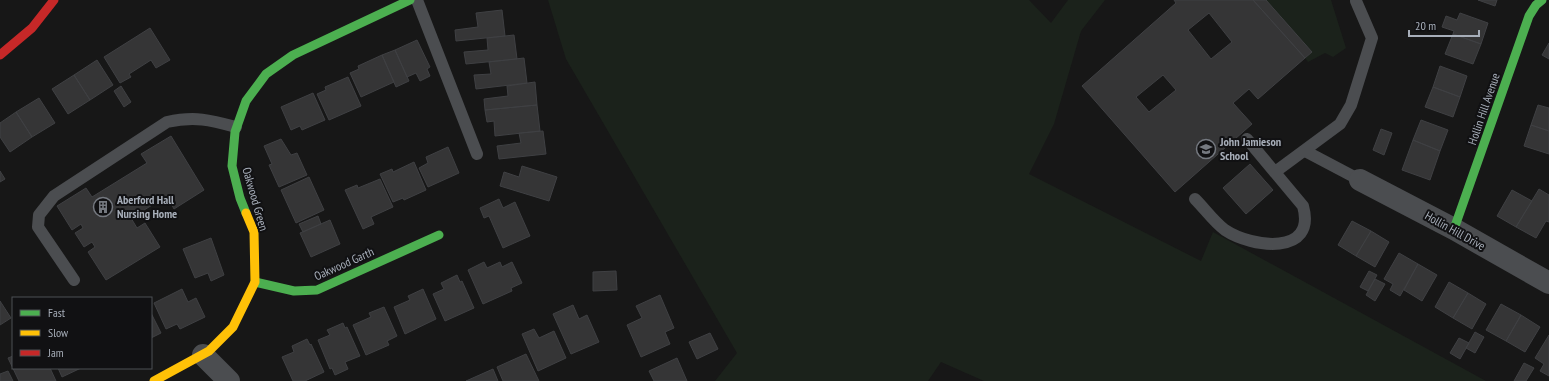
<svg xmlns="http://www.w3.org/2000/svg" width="1549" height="381" viewBox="0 0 1549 381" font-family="'PT Sans Narrow',sans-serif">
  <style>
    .green { fill: #1b221b }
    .building { fill: #353536; stroke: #3f4043; fill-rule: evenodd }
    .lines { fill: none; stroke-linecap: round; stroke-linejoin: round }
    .lane { stroke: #4b4d50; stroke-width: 12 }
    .street { stroke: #4b4d50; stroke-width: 22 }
    .fast { stroke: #4caf50; stroke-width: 9 }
    .slow { stroke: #ffc107; stroke-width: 9 }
    .jam { stroke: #c62828; stroke-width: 9 }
    .labels { text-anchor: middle; stroke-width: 4; stroke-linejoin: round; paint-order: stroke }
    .street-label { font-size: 12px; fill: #a7aeb9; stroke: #111113 }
    .poi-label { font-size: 12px; font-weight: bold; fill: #a7aeb9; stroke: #111113; text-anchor: start }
  </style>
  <rect width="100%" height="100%" fill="#171717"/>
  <path class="green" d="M 548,0 L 1029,0 L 1051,23 L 1068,0 L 1105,0 L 1081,31 L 1054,124 L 1029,174 L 1201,261 L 1213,232 L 1486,381 L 984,381 L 941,362 L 928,381 L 715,381 L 737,353 L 566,59 Z
    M 1266,0 L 1331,0 L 1346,48 L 1333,57 L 1325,53 L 1308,62 L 1305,58 L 1312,52 Z"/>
  <path class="building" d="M 1174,0 L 1253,0 L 1305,58 L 1258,99 L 1249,89 L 1233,103 L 1252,124 L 1175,192 L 1082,86 L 1176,3 ZM 1209,13 L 1232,42 L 1211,59 L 1188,30 ZM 1163,75 L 1176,90 L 1149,112 L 1136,97 Z
    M 1253,0 L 1266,0 L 1312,52 L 1305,58 Z
    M 1478,0 L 1497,0 L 1495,6 Z
    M 502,10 L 505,36 L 456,41 L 455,30 L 478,27 L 476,13 Z
    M 1460,13 L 1488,23 L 1481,44 L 1453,34 L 1454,31 L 1442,27 L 1446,16 L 1457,20 Z
    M 150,28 L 170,60 L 156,68 L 151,60 L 129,74 L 131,77 L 120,83 L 104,57 Z
    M 1453,34 L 1481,44 L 1473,64 L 1445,54 Z
    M 514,35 L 517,59 L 466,64 L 464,52 L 488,50 L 487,38 Z
    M 417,40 L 430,67 L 427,69 L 430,76 L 420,81 L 416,73 L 407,77 L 395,50 Z
    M 1549,43 L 1549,59 L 1542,55 Z
    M 395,50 L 409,81 L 396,87 L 382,55 Z
    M 382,55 L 394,82 L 361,97 L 350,73 L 359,69 L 358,66 Z
    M 524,58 L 527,83 L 476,89 L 474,75 L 491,74 L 489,62 Z
    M 97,60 L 113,85 L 90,100 L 74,75 Z
    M 1440,66 L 1467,76 L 1460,97 L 1433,87 Z
    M 74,75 L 90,100 L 68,114 L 52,89 Z
    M 348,77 L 361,106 L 329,120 L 317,94 L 326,90 L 325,87 Z
    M 535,82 L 537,105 L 485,110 L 484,99 L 508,96 L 507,86 Z
    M 121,86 L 131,102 L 124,107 L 114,91 Z
    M 1433,87 L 1460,97 L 1453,117 L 1425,107 Z
    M 313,93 L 325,120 L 302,130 L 300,126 L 291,130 L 281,107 Z
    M 39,98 L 55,123 L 32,137 L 16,112 Z
    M 537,105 L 540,131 L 495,136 L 494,121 L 487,122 L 485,110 Z
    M 1538,105 L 1549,108 L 1549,131 L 1531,125 Z
    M 16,112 L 32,137 L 10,152 L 0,137 L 0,123 Z
    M 1421,120 L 1448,130 L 1440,151 L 1413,140 Z
    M 1531,125 L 1549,131 L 1549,154 L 1524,146 Z
    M 1381,129 L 1392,133 L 1384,155 L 1373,150 Z
    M 543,131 L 546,154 L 499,159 L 497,146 L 521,143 L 519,133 Z
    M 171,136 L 204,190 L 174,209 L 167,196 L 131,218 L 137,228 L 145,223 L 160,247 L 106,280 L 88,252 L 95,247 L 92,242 L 84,247 L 75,233 L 83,228 L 81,224 L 72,230 L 57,206 L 86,188 L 92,197 L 147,163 L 141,154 Z
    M 281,139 L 291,155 L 297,153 L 307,175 L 279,187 L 269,165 L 272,164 L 264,146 Z
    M 1413,140 L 1440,151 L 1430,180 L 1402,170 Z
    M 448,147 L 459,173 L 428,187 L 419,168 L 428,163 L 426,157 Z
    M 414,162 L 426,190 L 404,200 L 403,198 L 393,202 L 380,174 L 392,169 L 393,172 Z
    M 1250,164 L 1273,190 L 1246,214 L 1223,188 Z
    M 522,166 L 557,177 L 549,201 L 500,186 L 504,172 L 519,177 Z
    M 0,171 L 5,179 L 0,182 Z
    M 309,177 L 324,210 L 296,223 L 281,190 Z
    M 380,179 L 393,207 L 371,217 L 374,224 L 363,229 L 345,190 L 357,185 L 358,188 Z
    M 1539,189 L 1549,195 L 1549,222 L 1546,221 L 1536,238 L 1516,227 Z
    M 1512,190 L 1532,201 L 1516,227 L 1497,216 Z
    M 499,199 L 503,208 L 515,202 L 530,236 L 503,248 L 489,216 L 484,218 L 480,208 Z
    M 318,216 L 321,224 L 303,232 L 299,224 Z
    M 330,220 L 340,244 L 311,257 L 300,233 Z
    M 1352,221 L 1371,231 L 1356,256 L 1338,245 Z
    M 1371,231 L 1389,242 L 1375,267 L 1356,256 Z
    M 211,238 L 224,275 L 211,281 L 208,273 L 195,278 L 183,249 Z
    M 1399,253 L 1418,264 L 1400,296 L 1390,290 L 1393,284 L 1384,279 Z
    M 484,262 L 487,268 L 500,262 L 502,267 L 512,262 L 522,283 L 511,288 L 512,291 L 483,304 L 468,270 Z
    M 1418,264 L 1437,275 L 1422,301 L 1404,290 Z
    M 616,271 L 617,290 L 593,291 L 593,272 Z
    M 1369,271 L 1377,275 L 1368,291 L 1360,287 Z
    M 457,275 L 460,282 L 462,281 L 474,308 L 445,321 L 433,294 L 444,289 L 441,283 Z
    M 1375,279 L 1385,284 L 1375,301 L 1366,295 Z
    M 1449,282 L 1468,293 L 1453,318 L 1435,307 Z
    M 182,289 L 188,302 L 196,298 L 205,317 L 180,329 L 177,324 L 166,329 L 154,303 Z
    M 423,289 L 436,319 L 405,334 L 394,307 L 410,300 L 408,296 Z
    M 1468,293 L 1486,304 L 1472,329 L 1453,318 Z
    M 660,295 L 674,328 L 665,332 L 670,344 L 641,357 L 627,325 L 642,318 L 636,306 Z
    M 0,301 L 11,318 L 0,325 Z
    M 1501,304 L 1521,315 L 1506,341 L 1486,330 Z
    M 573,305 L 579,319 L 587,315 L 599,342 L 571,354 L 553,314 Z
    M 384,307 L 397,336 L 387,341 L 389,345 L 366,355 L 353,325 L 371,317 L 369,313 Z
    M 151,313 L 161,333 L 151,338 Z
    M 1521,315 L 1540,327 L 1525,352 L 1506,341 Z
    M 343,323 L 345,328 L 347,327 L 360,356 L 345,362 L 348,369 L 335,375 L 332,368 L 330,369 L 318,340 L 330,335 L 327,330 Z
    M 534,329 L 539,338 L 554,331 L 566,358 L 538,371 L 522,334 Z
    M 1475,332 L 1484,337 L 1475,353 L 1466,348 Z
    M 710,333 L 718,349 L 697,359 L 689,342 Z
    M 1549,335 L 1549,376 L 1540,371 L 1544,364 L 1535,358 Z
    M 1459,338 L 1469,343 L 1460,359 L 1450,353 Z
    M 307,339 L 310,345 L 311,344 L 324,372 L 305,381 L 293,381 L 282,357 L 294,352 L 292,346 Z
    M 526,354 L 539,381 L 503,381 L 497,367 Z
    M 13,356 L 13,368 L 50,368 L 56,381 L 19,381 L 8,358 Z
    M 677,358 L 687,381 L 654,381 L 649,371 Z
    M 1524,363 L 1534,368 L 1526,381 L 1514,381 Z
    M 58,368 L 81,368 L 62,377 Z
    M 493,369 L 498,381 L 466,381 Z
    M 8,371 L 13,381 L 0,381 L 0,374 Z"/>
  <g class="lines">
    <path class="lane" d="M 417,0 L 477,154
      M 1305,151 L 1360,180
      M 1275,172 L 1340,124 L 1351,105 L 1372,38 L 1356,1
      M 1195,199 C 1205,209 1214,222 1225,230 C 1252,248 1317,256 1303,206 L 1247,139
      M 74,280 L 38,227 L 39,215 L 54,196 L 167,122 C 195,116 210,120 236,127"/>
    <path class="street" d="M 1360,180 L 1454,229 L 1549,283
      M 203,355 L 229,381"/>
    <path class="fast" d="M 246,213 L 240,198 L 232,166 L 235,132 L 246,101 L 266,74 L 293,55 L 410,0
      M 1454,229 L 1529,16 L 1536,5 L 1542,0
      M 255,282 L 294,291 L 317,290 L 439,235"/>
    <path class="slow" d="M 154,381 L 209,351 L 233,327 L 255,282 L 254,232 L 246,213"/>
    <path class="jam" d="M 0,55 L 32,28 L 54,0"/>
  </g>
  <defs>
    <symbol id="school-ring" viewBox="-11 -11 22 22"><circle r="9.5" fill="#111113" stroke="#757980" stroke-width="1.5"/><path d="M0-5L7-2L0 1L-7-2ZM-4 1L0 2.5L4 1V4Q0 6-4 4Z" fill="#757980"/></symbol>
    <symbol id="building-ring" viewBox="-11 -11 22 22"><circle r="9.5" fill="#111113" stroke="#757980" stroke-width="1.5"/><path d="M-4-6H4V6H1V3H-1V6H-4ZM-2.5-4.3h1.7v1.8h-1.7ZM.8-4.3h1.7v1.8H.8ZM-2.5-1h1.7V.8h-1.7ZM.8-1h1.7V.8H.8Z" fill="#757980"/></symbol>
  </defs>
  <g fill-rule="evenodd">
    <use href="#school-ring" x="1195" y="138" width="22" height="22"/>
    <use href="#building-ring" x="92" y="196" width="22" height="22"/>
  </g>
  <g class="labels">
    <g class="street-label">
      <text transform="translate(1484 109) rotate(-71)" y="4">Hollin Hill Avenue</text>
      <text transform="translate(255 199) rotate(74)" y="4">Oakwood Green</text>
      <text transform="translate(1455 231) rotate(29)" y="4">Hollin Hill Drive</text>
      <text transform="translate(344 264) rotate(-24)" y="4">Oakwood Garth</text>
    </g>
    <g class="poi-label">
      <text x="1220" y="146">John Jamieson<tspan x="1220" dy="14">School</tspan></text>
      <text x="117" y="204">Aberford Hall<tspan x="117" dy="14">Nursing Home</tspan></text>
    </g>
  </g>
  <rect x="12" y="297" width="140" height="72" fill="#111113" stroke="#4d5055"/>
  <rect x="20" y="310" width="20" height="6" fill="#4caf50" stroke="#4d5055"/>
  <text x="48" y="317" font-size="12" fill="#a7aeb9">Fast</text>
  <rect x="20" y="330" width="20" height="6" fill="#ffc107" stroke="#4d5055"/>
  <text x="48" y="337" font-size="12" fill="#a7aeb9">Slow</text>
  <rect x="20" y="350" width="20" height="6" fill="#c62828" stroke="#4d5055"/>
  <text x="48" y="357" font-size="12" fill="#a7aeb9">Jam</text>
  <path d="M1409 30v6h70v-6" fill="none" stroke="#a7aeb9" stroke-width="2"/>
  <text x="1415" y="30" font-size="12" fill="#a7aeb9" stroke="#111113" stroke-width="3" paint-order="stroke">20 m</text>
</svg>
